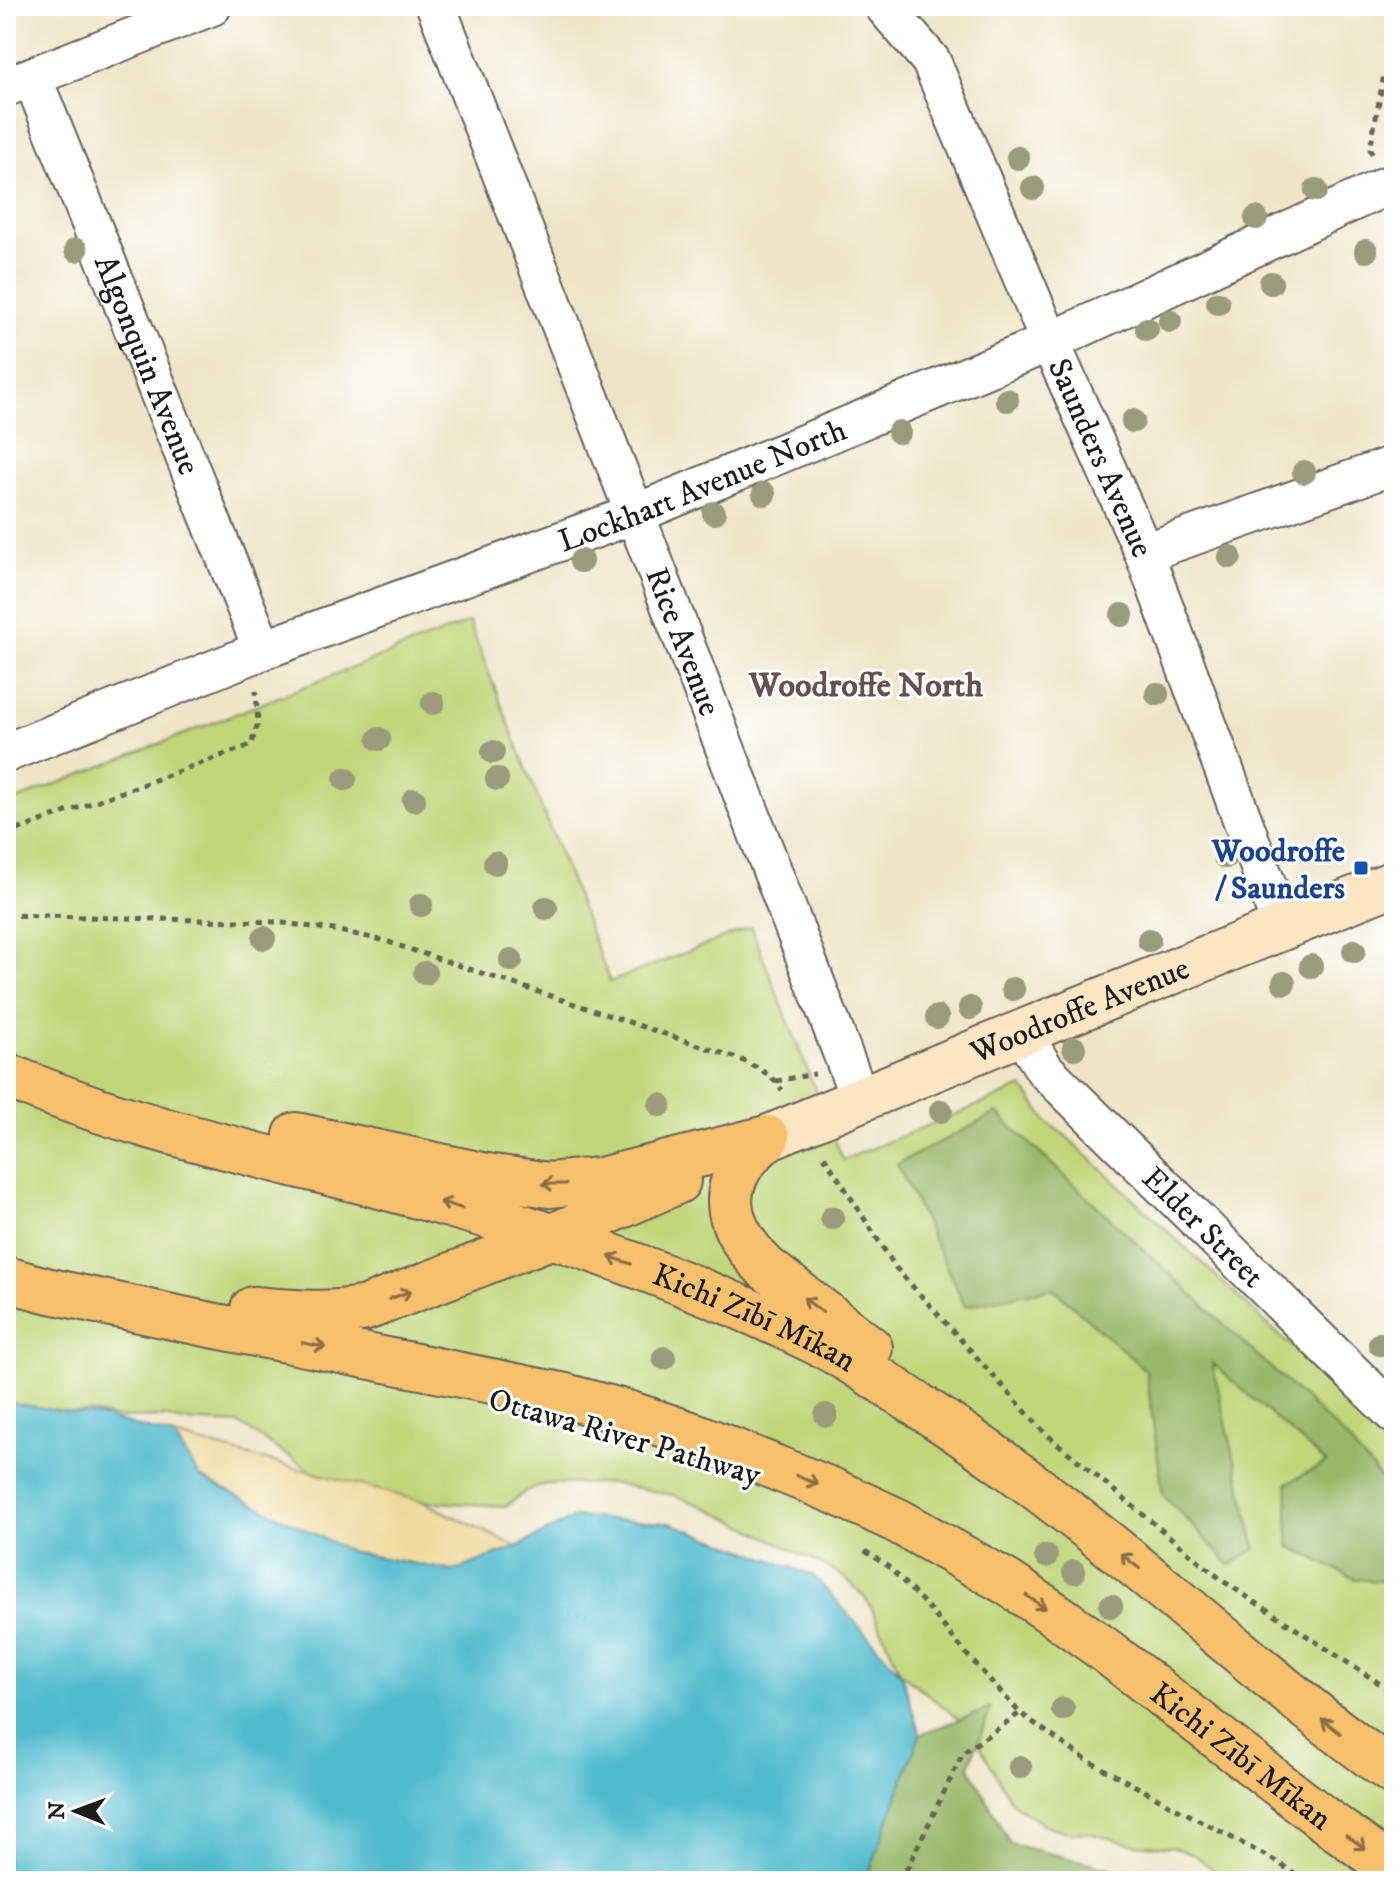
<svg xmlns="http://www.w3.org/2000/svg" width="1400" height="1887" viewBox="0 0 1400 1887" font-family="'IM FELL DW Pica',serif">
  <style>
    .green { fill: #c0d679; stroke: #6e794a; stroke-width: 2 }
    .forest { fill: #98b769; stroke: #5a6a42; stroke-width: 2 }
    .sand { fill: #eeda9e; stroke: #857b5d; stroke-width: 2 }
    .water { fill: #51bbce; stroke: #366c75; stroke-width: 2 }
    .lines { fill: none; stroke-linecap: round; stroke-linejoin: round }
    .street-casing { stroke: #666258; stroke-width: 42 }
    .secondary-casing { stroke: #666258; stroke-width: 48 }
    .highway-casing { stroke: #666258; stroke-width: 48 }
    .path { stroke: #666258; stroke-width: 5; stroke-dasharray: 6 6; stroke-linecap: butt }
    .street { stroke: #fff; stroke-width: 38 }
    .secondary { stroke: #fce6c4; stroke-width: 44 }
    .highway { stroke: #f7c06c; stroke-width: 44 }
    .tree { fill: #9a9a7b }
    .oneway { stroke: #8a6e44 }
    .transit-dot { fill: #1a4fb4; stroke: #fff; stroke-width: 3 }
    .labels { text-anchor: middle; stroke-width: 6; stroke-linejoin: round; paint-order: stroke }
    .street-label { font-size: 32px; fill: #1c1c1c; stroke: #fff }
    .transit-label { font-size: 32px; font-weight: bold; fill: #164399; stroke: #fff; text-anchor: end }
    .neighbourhood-label { font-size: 34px; font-weight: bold; fill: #67504d; stroke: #fff }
  </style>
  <rect width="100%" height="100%" fill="#fff"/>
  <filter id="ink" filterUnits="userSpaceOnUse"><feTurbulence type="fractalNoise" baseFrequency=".0125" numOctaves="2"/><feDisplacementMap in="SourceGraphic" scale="16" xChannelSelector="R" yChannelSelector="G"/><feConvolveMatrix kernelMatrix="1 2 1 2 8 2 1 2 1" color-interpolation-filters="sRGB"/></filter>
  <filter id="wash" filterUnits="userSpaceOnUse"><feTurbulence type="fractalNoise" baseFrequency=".006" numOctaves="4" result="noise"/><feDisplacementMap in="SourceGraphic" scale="32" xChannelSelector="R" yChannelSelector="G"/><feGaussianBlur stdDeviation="1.8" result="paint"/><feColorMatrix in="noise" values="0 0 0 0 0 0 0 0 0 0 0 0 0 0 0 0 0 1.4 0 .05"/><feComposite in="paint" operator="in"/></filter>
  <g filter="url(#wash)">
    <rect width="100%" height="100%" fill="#efe4c7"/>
    <path class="green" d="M 469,622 L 610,982 L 751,927 L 843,1160 L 1023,1087 L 1048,1123 L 1066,1136 L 1370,1420 L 1394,1445 L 1394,1881 L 1229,1881 L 1194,1855 L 1173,1847 L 1132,1844 L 1089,1833 L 1067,1832 L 1045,1825 L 1027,1814 L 1011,1801 L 970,1728 L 901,1673 L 869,1603 L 853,1585 L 835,1571 L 717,1512 L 674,1495 L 611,1483 L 546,1484 L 526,1491 L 506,1506 L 401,1500 L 313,1472 L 239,1424 L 177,1421 L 165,1417 L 117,1418 L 87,1412 L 57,1414 L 6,1405 L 6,804 Z"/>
    <path class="forest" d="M 997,1113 L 1343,1435 L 1394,1494 L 1394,1582 L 1355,1579 L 1289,1546 L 1287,1483 L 1326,1463 L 1212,1363 L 1256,1549 L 1230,1565 L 1163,1495 L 1146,1371 L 1053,1288 L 965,1306 L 897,1164 Z
      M 991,1708 L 969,1766 L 1010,1844 L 1106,1867 L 1089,1881 L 866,1881 L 920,1734 Z"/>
    <path class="sand" d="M 174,1436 L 424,1502 L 517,1547 L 454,1571 L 351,1552 L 200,1477 Z"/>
    <path class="water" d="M 6,1402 L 102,1417 L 174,1436 L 200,1477 L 351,1552 L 454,1571 L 517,1547 L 575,1517 L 670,1523 L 813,1575 L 901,1673 L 920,1734 L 866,1881 L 6,1881 Z
      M 1106,1867 L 1139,1881 L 1089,1881 Z"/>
  </g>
  <g filter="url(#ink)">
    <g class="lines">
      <defs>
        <g id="street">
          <path id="s1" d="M 436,6 L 635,514 L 860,1099"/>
          <path id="s2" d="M 884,6 L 931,61 L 1050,342 L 1144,553 L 1282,927"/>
          <path id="s3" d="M 32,77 L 263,650"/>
          <path d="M 6,87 L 212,6"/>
          <path d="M 1144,553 L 1394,465"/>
          <path id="s4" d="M 6,753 L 263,650 L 635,514 L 1050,342 L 1386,186"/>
          <path id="s5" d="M 1021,1032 L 1045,1070 L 1394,1414"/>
        </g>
        <g id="secondary">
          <path id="s6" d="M 767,1138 L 1052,1020 L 1394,883"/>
        </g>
        <g id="highway">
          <path id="s7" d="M 6,1075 C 144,1135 295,1161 439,1202 C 571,1239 701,1285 824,1346 C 857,1363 887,1385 918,1405 C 1007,1462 1090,1528 1171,1595 C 1244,1655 1316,1718 1394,1773"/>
          <path d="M 296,1135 L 487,1176 L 549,1185 L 600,1180 L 767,1138"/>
          <path d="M 767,1138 C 758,1147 747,1156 741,1166 C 716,1204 738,1240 766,1268 L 870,1348"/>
          <path id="s8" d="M 6,1279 L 46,1290 L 196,1322 L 561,1395 L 631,1414 L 694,1435 L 831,1490 L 898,1521 L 1008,1583 L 1056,1615 L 1105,1650 L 1321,1817 L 1394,1870"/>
          <path d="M 253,1309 C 291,1312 328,1316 366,1308 L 553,1236 L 678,1181"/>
        </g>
      </defs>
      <use href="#street" class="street-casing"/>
      <use href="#secondary" class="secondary-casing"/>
      <use href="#highway" class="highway-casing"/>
      <path class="path" d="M 1372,154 L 1370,149 L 1384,75
        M 6,834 L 251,745 L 258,723 L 256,691
        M 6,915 L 276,922 L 334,930 L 382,940 L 737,1058 C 755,1066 771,1074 782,1090
        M 776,1081 L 815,1074
        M 824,1156 L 896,1268 L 1046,1434 L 1223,1581 L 1394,1693
        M 865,1551 L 890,1568 L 926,1605 L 969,1657 L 1020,1713 L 1085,1759 L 1279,1863 L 1304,1881
        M 901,1881 L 963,1753 L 1020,1713"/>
      <use href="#street" class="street"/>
      <use href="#secondary" class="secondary"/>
      <use href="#highway" class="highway"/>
    </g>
    <g class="tree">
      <circle cx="1018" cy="158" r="12"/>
      <circle cx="1033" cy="188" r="12"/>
      <circle cx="1316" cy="190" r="12"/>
      <circle cx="1256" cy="218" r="12"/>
      <circle cx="76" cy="250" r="12"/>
      <circle cx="1366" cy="251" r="12"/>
      <circle cx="1271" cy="283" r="12"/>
      <circle cx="1218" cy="303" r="12"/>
      <circle cx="1170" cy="321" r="12"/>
      <circle cx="1147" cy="329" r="12"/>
      <circle cx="1007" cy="400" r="12"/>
      <circle cx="1133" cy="421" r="12"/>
      <circle cx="899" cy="432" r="12"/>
      <circle cx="1304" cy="472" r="12"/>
      <circle cx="764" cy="494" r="12"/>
      <circle cx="714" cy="513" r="12"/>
      <circle cx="1230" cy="557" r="12"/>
      <circle cx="581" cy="561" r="12"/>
      <circle cx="1122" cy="615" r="12"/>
      <circle cx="1157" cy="694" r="12"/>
      <circle cx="433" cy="703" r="12"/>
      <circle cx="379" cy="739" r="12"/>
      <circle cx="493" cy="752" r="12"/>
      <circle cx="345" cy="779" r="12"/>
      <circle cx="497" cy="779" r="12"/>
      <circle cx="414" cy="800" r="12"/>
      <circle cx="1225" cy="857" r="12"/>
      <circle cx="495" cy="863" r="12"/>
      <circle cx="421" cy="905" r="12"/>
      <circle cx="546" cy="908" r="12"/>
      <circle cx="264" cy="938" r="12"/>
      <circle cx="1149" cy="940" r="12"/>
      <circle cx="1354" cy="951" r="12"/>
      <circle cx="511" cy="960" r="12"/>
      <circle cx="1311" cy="966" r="12"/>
      <circle cx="425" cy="973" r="12"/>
      <circle cx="1284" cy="983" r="12"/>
      <circle cx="1013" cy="989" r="12"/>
      <circle cx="970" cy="1008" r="12"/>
      <circle cx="937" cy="1017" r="12"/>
      <circle cx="1074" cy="1048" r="12"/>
      <circle cx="660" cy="1105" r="12"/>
      <circle cx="941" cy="1111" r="12"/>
      <circle cx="832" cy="1218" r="12"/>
      <circle cx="1380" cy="1344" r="12"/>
      <circle cx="664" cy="1358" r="12"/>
      <circle cx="826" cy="1415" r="12"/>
      <circle cx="1046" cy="1556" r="12"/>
      <circle cx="1074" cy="1572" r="12"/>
      <circle cx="1111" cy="1606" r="12"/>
      <circle cx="1063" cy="1709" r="12"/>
      <circle cx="1020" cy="1767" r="12"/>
    </g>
    <defs><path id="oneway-shaft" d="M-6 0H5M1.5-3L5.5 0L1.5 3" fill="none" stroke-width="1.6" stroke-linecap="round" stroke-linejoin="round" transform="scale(2)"/></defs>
    <g class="oneway">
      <use href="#oneway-shaft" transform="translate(554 1184) rotate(180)"/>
      <use href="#oneway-shaft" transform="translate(451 1205) rotate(-163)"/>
      <use href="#oneway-shaft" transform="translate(620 1260) rotate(-161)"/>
      <use href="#oneway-shaft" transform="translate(400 1295) rotate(-21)"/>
      <use href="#oneway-shaft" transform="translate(813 1305) rotate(-143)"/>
      <use href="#oneway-shaft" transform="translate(314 1345) rotate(11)"/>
      <use href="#oneway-shaft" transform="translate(807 1480) rotate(22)"/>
      <use href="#oneway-shaft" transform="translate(1130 1561) rotate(-141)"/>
      <use href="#oneway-shaft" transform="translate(1036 1602) rotate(34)"/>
      <use href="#oneway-shaft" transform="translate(1331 1726) rotate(-142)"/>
      <use href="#oneway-shaft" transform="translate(1356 1842) rotate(36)"/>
    </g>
  </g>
  <rect class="transit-dot" x="1353" y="860" width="16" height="16" rx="4"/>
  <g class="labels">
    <g class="street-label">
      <text dy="11" stroke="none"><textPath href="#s3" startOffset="310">Algonquin Avenue</textPath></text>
      <text dy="11" stroke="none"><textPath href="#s2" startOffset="504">Saunders Avenue</textPath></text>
      <text dy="11" stroke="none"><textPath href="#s4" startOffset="746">Lockhart Avenue North</textPath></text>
      <text dy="11" stroke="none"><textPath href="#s1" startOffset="682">Rice Avenue</textPath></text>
      <text dy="11" stroke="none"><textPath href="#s6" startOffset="338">Woodroffe Avenue</textPath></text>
      <text dy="11" stroke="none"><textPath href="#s5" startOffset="268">Elder Street</textPath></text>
      <text dy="11" stroke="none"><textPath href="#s7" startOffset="788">Kichi Zībī Mīkan</textPath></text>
      <text transform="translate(625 1436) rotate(16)" y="11">Ottawa River Pathway</text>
      <text dy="11" stroke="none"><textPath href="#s8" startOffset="1344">Kichi Zībī Mīkan</textPath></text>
    </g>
    <g class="transit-label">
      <text x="1345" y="861">Woodroffe<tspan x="1345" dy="37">/ Saunders</tspan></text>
    </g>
    <g class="neighbourhood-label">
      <text x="866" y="696">Woodroffe North</text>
    </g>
  </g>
  <rect width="1400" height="1887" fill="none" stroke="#fff" stroke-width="32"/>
  <g transform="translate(76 1811) rotate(271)" stroke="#ffffff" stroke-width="6" paint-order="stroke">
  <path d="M0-6L14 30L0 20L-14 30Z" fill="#1c1c1c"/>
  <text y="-12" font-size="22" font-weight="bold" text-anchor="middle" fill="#1c1c1c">N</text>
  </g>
</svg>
